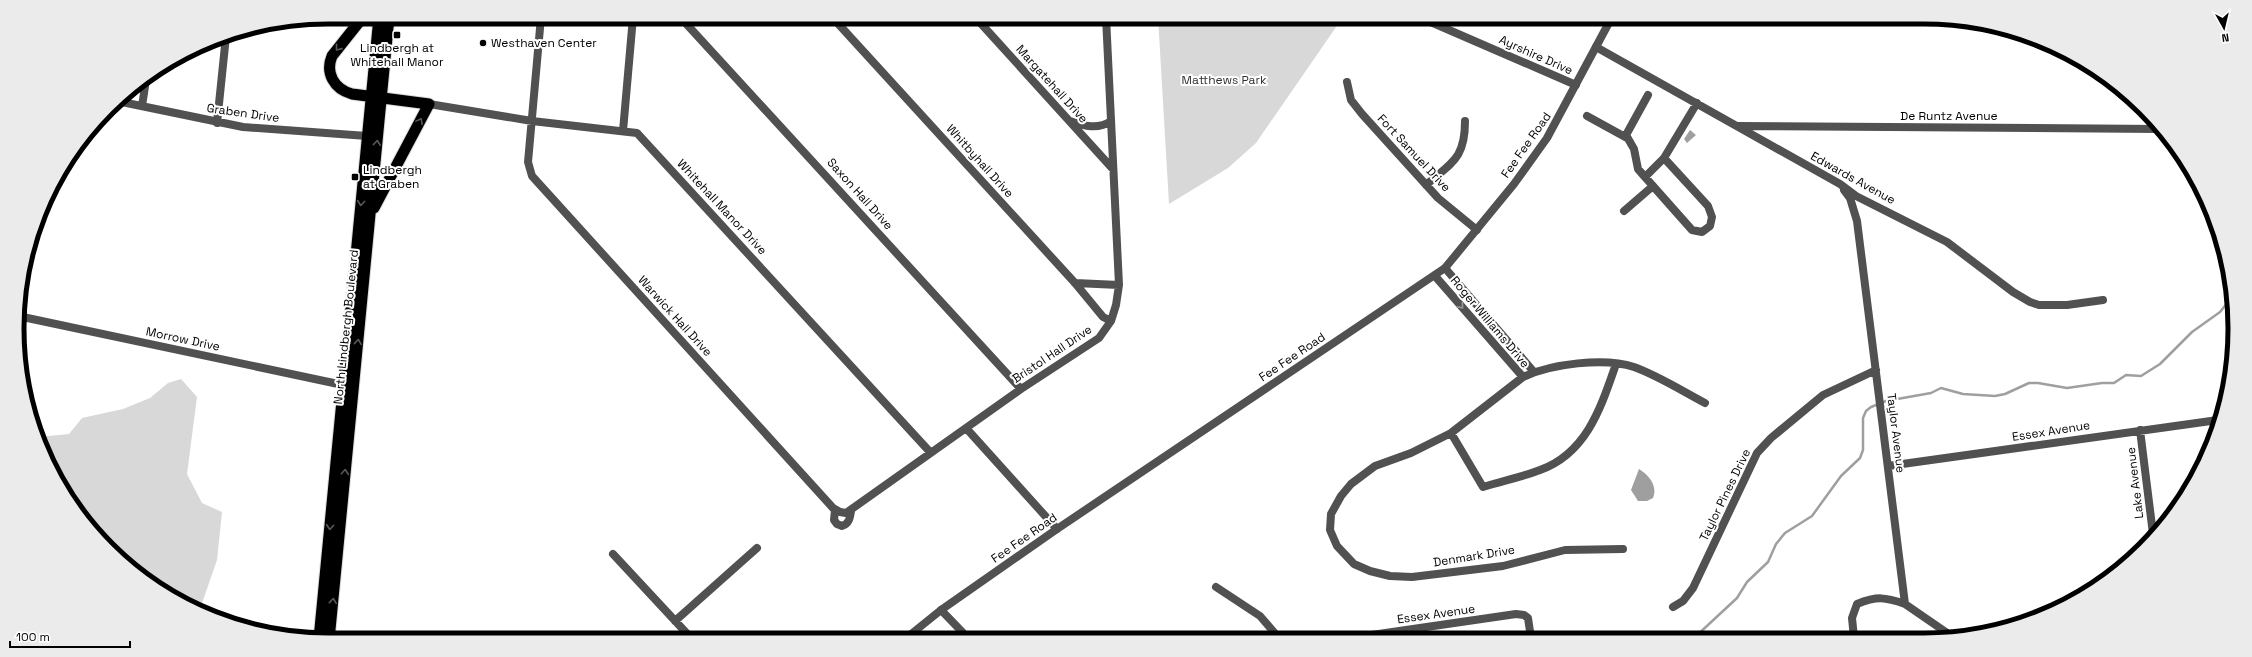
<svg xmlns="http://www.w3.org/2000/svg" width="2252" height="657" viewBox="0 0 2252 657" font-family="'Space Grotesk',sans-serif">
  <style>
    .green { fill: #d8d8d8 }
    .water { fill: #9f9f9f }
    .lines { fill: none; stroke-linecap: round; stroke-linejoin: round }
    .stream { stroke: #9f9f9f; stroke-width: 2.5 }
    .trunk-casing { stroke: #dbdbdb; stroke-width: 13 }
    .minor { stroke: #515151; stroke-width: 8 }
    .tertiary { stroke: #515151; stroke-width: 8 }
    .trunk { stroke: #000; stroke-width: 11 }
    .oneway { stroke: #595959 }
    .oneway2 { stroke: #979797 }
    .poi-dot { fill: #000; stroke: #fff; stroke-width: 1.5 }
    .labels { text-anchor: middle; stroke-width: 4; stroke-linejoin: round; paint-order: stroke }
    .poi-label { font-size: 12px; fill: #000; stroke: #fff; text-anchor: start }
    .street-label { font-size: 12px; fill: #000; stroke: #fff }
    .park-label { font-size: 12px; fill: #2f2f2f; stroke: #fff }
    .rim { fill: none; stroke: #000; stroke-width: 5 }
  </style>
  <rect width="100%" height="100%" fill="#fff"/>
  <path class="green" d="M 1158,17 L 1343,17 L 1256,143 L 1228,168 L 1169,204 Z
    M 181,379 L 197,397 L 187,474 L 202,503 L 222,512 L 217,560 L 200,609 L 173,598 L 123,563 L 81,518 L 80,501 L 57,479 L 49,466 L 38,437 L 69,434 L 82,418 L 123,409 L 150,398 L 168,383 Z"/>
  <path class="water" d="M 1690,130 L 1696,135 L 1687,143 L 1684,139 Z
    M 1639,469 C 1649,475 1658,486 1653,498 L 1647,501 L 1638,501 L 1631,490 Z"/>
  <g class="lines">
    <path class="stream" d="M 1694,638 L 1737,598 L 1747,582 L 1768,562 L 1776,544 L 1785,533 L 1812,516 L 1841,476 L 1860,458 L 1863,450 L 1863,418 L 1866,411 L 1871,407 L 1886,401 L 1931,393 L 1941,388 L 1963,394 L 1995,396 L 2005,394 L 2029,383 L 2038,383 L 2067,388 L 2102,383 L 2114,383 L 2126,375 L 2141,376 L 2160,364 L 2192,332 L 2220,312 L 2232,297"/>
    <defs>
      <path id="trunk" d="M 363,17 L 332,56 C 325,73 334,89 352,94 L 429,104 L 374,208
        M 319,639 L 379,17
        M 329,640 L 389,17"/>
    </defs>
    <use href="#trunk" class="trunk-casing"/>
    <path class="minor" d="M 541,17 L 528,162 L 532,176 L 833,508 L 840,512 L 846,513 L 1021,389 L 1099,338 L 1111,321 L 1116,305 L 1119,285 L 1106,17
      M 680,17 L 1021,389
      M 832,17 L 1075,283 L 1103,317 L 1111,321
      M 975,17 L 1112,168
      M 1419,17 L 1576,85
      M 1596,47 L 1840,184 L 1856,196 L 1947,242 L 2013,292 L 2030,302 L 2039,305 L 2067,305 L 2103,300
      M 1347,82 L 1351,100 L 1362,114 L 1438,198 L 1477,230
      M 1648,95 L 1626,135 L 1634,149 L 1638,169 L 1645,177 L 1664,158 L 1697,103
      M 117,101 L 243,127 L 367,136
      M 429,104 L 532,121 L 637,133 L 930,452
      M 142,106 L 146,80
      M 1587,116 L 1627,138
      M 1070,121 C 1084,126 1098,130 1111,121
      M 217,123 L 226,36
      M 1738,126 L 2160,129
      M 623,131 L 633,17
      M 1645,177 L 1692,230 L 1702,232 L 1710,226 L 1712,217 L 1708,206 L 1664,158
      M 1426,185 C 1452,162 1465,159 1465,121
      M 1844,190 L 1850,198 L 1857,221 L 1905,604 C 1885,597 1877,596 1857,604 L 1852,618 L 1854,638
      M 1624,211 L 1653,186
      M 1445,268 L 1534,372
      M 1435,276 L 1523,377
      M 1075,283 L 1119,285
      M 18,316 L 343,385
      M 966,428 L 1057,529
      M 2140,430 L 2153,534
      M 1451,433 L 1483,487 C 1502,481 1522,477 1540,470 C 1587,453 1601,407 1616,364
      M 1888,466 L 2218,420
      M 835,510 L 834,520 L 837,524 L 842,526 C 849,524 850,518 851,511
      M 1623,549 L 1565,550 L 1503,566 L 1412,577 L 1390,576 L 1370,571 L 1354,564 L 1337,546 L 1330,530 L 1331,514 L 1341,496 L 1351,484 L 1375,466 L 1411,453 L 1451,433 L 1523,377 C 1551,364 1604,357 1634,367 C 1659,376 1682,391 1705,403
      M 613,554 L 692,639
      M 1216,587 L 1260,616 L 1279,638
      M 1905,604 L 1953,637
      M 1673,607 L 1683,601 L 1693,588 L 1757,453 L 1771,438 L 1823,395 L 1876,370
      M 941,610 L 969,639
      M 675,621 L 757,548
      M 1351,638 L 1516,614 L 1524,615 L 1528,618 L 1531,638"/>
    <path class="tertiary" d="M 905,639 L 941,610 L 1057,529 L 1445,268 L 1514,184 L 1547,138 L 1612,17"/>
    <use href="#trunk" class="trunk"/>
  </g>
  <defs><path id="oneway-chevron" d="M-2-3.5L2.5 0L-2 3.5" fill="none" stroke-width="1.6" stroke-linecap="round" stroke-linejoin="round"/></defs>
  <g class="oneway">
    <use href="#oneway-chevron" transform="translate(338 48) rotate(129)"/>
    <use href="#oneway-chevron" transform="translate(420 121) rotate(-62)"/>
    <use href="#oneway-chevron" transform="translate(377 143) rotate(-85)"/>
    <use href="#oneway-chevron" transform="translate(361 203) rotate(95)"/>
    <use href="#oneway-chevron" transform="translate(358 342) rotate(-84)"/>
    <use href="#oneway-chevron" transform="translate(345 472) rotate(-85)"/>
    <use href="#oneway-chevron" transform="translate(330 527) rotate(95)"/>
    <use href="#oneway-chevron" transform="translate(333 601) rotate(-84)"/>
  </g>
  <use class="oneway2" href="#oneway-chevron" transform="translate(1461 306) rotate(49)"/>
  <g class="poi-dot">
    <rect x="393" y="31" width="8" height="8" rx="2"/>
    <circle cx="483" cy="43" r="4"/>
    <rect x="351" y="173" width="8" height="8" rx="2"/>
  </g>
  <g class="labels">
    <g class="poi-label">
      <text x="491" y="47">Westhaven Center</text>
      <text x="397" y="52" text-anchor="middle">Lindbergh at<tspan x="397" dy="14">Whitehall Manor</tspan></text>
      <text x="363" y="174">Lindbergh<tspan x="363" dy="14">at Graben</tspan></text>
    </g>
    <g class="street-label">
      <text transform="translate(1536 55) rotate(24)" y="4">Ayrshire Drive</text>
      <text transform="translate(1052 84) rotate(48)" y="4">Margatehall Drive</text>
      <text transform="translate(243 113) rotate(8)" y="4">Graben Drive</text>
      <text x="1949" y="120">De Runtz Avenue</text>
      <text transform="translate(1526 145) rotate(-55)" y="4">Fee Fee Road</text>
      <text transform="translate(1414 153) rotate(47)" y="4">Fort Samuel Drive</text>
      <text transform="translate(980 161) rotate(48)" y="4">Whitbyhall Drive</text>
      <text transform="translate(1853 178) rotate(29)" y="4">Edwards Avenue</text>
      <text transform="translate(860 194) rotate(48)" y="4">Saxon Hall Drive</text>
      <text transform="translate(722 207) rotate(47)" y="4">Whitehall Manor Drive</text>
      <text transform="translate(675 316) rotate(48)" y="4">Warwick Hall Drive</text>
      <text transform="translate(1490 322) rotate(50)" y="4">Roger Williams Drive</text>
      <text transform="translate(346 327) rotate(-84)" y="4">North Lindbergh Boulevard</text>
      <text transform="translate(183 339) rotate(12)" y="4">Morrow Drive</text>
      <text transform="translate(1052 354) rotate(-34)" y="4">Bristol Hall Drive</text>
      <text transform="translate(1292 357) rotate(-34)" y="4">Fee Fee Road</text>
      <text transform="translate(2051 431) rotate(-9)" y="4">Essex Avenue</text>
      <text transform="translate(1896 433) rotate(83)" y="4">Taylor Avenue</text>
      <text transform="translate(2135 483) rotate(-97)" y="4">Lake Avenue</text>
      <text transform="translate(1725 495) rotate(-64)" y="4">Taylor Pines Drive</text>
      <text transform="translate(1024 538) rotate(-35)" y="4">Fee Fee Road</text>
      <text transform="translate(1474 556) rotate(-9)" y="4">Denmark Drive</text>
      <text transform="translate(1436 614) rotate(-8)" y="4">Essex Avenue</text>
    </g>
    <g class="park-label">
      <text x="1224" y="84">Matthews Park</text>
    </g>
  </g>
  <path d="M0 0H2252V657H0ZM328 24H1924A304 304 0 0 1 2228 328V329A304 304 0 0 1 1924 633H328A304 304 0 0 1 24 329V328A304 304 0 0 1 328 24Z" fill="#ebebeb" fill-rule="evenodd"/>
  <path class="rim" d="M328 24H1924A304 304 0 0 1 2228 328V329A304 304 0 0 1 1924 633H328A304 304 0 0 1 24 329V328A304 304 0 0 1 328 24Z"/>
  <g transform="translate(2224 28) rotate(172)" stroke="#ffffff" stroke-width="3" paint-order="stroke">
  <path d="M0-3L7 15L0 10L-7 15Z" fill="#000000"/>
  <text y="-6" font-size="11" font-weight="bold" text-anchor="middle" fill="#000000">N</text>
  </g>
  <path d="M10 641v6h120v-6" fill="none" stroke="#000000" stroke-width="2"/>
  <text x="16" y="641" font-size="12" fill="#000000" stroke="#ffffff" stroke-width="3" paint-order="stroke">100 m</text>
</svg>
